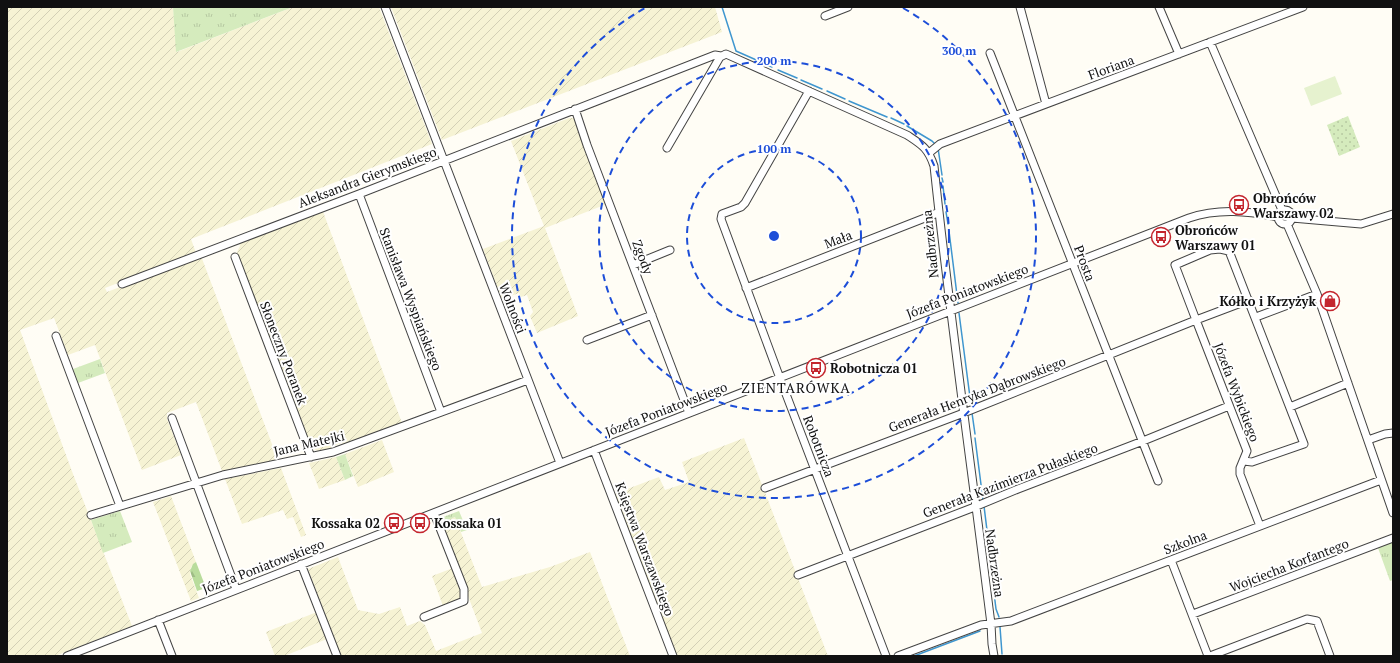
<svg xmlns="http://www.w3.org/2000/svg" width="1400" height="663" viewBox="0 0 1400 663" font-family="'PT Serif',serif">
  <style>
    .farmland { fill: url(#farmland-furrows) }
    .grass { fill: url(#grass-tufts) }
    .forest { fill: url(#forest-firs) }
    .park { fill: url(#park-dots) }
    .pitch { fill: #e6f2cf }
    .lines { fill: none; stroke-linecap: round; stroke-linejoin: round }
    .stream { stroke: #3f96cf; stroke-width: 1.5 }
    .minor-casing { stroke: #444; stroke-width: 9 }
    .minor { stroke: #fff; stroke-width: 7 }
    .ring { fill: none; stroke: #1d4ed8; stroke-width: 2; stroke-dasharray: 7 5 }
    .labels { text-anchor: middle; stroke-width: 4; stroke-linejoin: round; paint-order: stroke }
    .street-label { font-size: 13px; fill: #111; stroke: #fff }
    .poi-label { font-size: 13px; font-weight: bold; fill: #111; stroke: #fff; text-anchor: start }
    .neighbourhood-label { font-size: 14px; letter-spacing: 1px; fill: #111; stroke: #fff }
    .centre { fill: #1d4ed8; stroke: #fff; stroke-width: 2 }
    .ring-label { font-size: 12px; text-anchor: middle; font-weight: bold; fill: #1d4ed8; stroke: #fff; stroke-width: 4; stroke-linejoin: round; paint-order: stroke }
  </style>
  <defs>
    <pattern id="farmland-furrows" width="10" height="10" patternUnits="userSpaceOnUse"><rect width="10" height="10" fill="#f6f3d4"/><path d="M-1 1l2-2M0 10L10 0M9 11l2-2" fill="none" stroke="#d2cfb5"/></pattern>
    <pattern id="grass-tufts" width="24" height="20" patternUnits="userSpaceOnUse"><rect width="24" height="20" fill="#d5ebbd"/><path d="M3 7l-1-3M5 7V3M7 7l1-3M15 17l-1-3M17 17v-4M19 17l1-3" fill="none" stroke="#b6c8a1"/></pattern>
    <pattern id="forest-firs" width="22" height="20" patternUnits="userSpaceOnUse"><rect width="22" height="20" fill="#b9dc9c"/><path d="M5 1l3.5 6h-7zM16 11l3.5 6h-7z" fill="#9ebc85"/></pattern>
    <pattern id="park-dots" width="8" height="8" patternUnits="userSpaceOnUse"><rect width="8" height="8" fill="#d5ebbd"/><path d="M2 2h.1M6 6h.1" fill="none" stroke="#b6c8a1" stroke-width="1.8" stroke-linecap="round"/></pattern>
  </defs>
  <rect width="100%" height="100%" fill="#fffdf5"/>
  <path class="farmland" d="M 7,7 L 173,7 L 177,52 L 293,7 L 379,7 L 432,144 L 191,239 L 196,253 L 105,288 L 107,292 L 201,256 L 278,460 L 222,471 L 196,402 L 167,413 L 167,419 L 181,455 L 142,470 L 95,345 L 68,355 L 54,318 L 20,330 L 73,474 L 132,626 L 55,656 L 7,656 Z
    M 391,7 L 715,7 L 722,32 L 442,140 Z
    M 569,118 L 574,118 L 607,204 L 545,228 L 578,316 L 537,333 L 530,316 L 533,312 L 527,295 L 521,297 L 519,293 L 502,299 L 483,249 L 544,226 L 511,141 Z
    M 322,209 L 402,423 L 344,444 L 341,443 L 334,446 L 332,449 L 318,451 L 312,448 L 237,252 L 240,246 L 239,241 Z
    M 744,438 L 828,656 L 676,656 L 614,494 L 659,477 L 665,490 L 689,482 L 682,462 Z
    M 382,440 L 394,472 L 358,487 L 345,454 Z
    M 336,457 L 345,480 L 319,489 L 309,463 Z
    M 281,468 L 306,535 L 301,537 L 293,517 L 287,519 L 283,510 L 242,524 L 225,479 Z
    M 171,496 L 196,562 L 191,567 L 190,574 L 199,598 L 191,601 L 153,502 Z
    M 455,517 L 482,587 L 550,567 L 590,552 L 630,656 L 341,656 L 308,569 L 338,557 L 358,610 L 379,614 L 400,607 L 407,626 L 420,621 L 425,625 L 436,651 L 482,633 L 442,527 L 443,522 Z
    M 453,568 L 462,590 L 460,599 L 443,606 L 432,576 Z
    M 317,612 L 327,639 L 284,656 L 275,656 L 266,632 Z"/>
  <path class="grass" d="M 173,7 L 293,7 L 176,52 Z
    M 100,359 L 105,373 L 78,383 L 73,369 Z
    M 345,454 L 353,476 L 345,480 L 336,457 Z
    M 120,511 L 132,542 L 103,553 L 91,520 Z
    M 459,511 L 467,530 L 461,532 L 455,517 L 443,522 L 442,527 L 438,519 Z
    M 1393,542 L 1393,580 L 1390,581 L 1378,548 Z"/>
  <path class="forest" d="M 196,562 L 206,588 L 197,591 L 190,571 L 193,564 Z"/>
  <path class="park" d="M 1348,116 L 1360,147 L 1339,156 L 1327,125 Z"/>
  <path class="pitch" d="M 1335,76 L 1342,94 L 1311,106 L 1304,88 Z"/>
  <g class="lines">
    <path class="stream" d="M 722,7 L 736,51 L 772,67
      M 778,70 L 797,78
      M 801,80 L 822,89
      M 827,91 L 845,99
      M 849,101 L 887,117
      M 891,118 L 904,124
      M 907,126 L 932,141 L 936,145
      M 938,148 L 942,175
      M 942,178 L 943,182
      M 943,186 L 945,204
      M 946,212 L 948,224
      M 949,231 L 958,303
      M 959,313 L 971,405
      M 972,413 L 975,434
      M 975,438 L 983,500
      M 984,506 L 993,579
      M 993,585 L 996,609 L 999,617
      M 1000,627 L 1002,654
      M 914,656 L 980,631"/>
    <defs>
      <path id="minor" d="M 385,7 L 560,463
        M 1020,7 L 1046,104
        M 1159,7 L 1179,54
        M 825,16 L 848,7
        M 1210,42 L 1282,210
        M 990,53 L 1158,481
        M 809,91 L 745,203 L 741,207 L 722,214 L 721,219 L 781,381 L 886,656
        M 575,109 L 587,145 L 689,413
        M 667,148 L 720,57 L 726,54 L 907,135 C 922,145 928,148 934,166 C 950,319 972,471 991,624 L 992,644 L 994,656
        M 929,153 L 940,144 L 1303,7
        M 359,194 L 441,412
        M1278 217a7 7 0 1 1 14 0a7 7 0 1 1-14 0Z
        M 1292,218 L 1361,224 L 1393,214
        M 1287,224 L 1317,294 L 1393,513
        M 235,257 L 311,457
        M 633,265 L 670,250
        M 122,284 L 359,194 L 715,55 L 721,56
        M 746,288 L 935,214 L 939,212
        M 1249,300 L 1196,320 L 1247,451 L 1240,468 L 1240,474 L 1260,526
        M 1256,317 L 1317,294
        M 56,336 L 120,506
        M 587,340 L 652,315
        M 1290,407 L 1348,383
        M 172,418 L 236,589
        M 1368,440 L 1385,434 L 1393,433
        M 594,450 L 673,656
        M 765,488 L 961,414 L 1196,320 L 1175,265 L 1210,250 L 1220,249 L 1229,251 L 1304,444 L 1252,462 L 1244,461
        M 91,515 L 223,475 L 333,452 L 528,380
        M 1171,560 L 1208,656
        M 301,564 L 337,656
        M 798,575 L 972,508 L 1018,489 L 1143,441 L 1229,406
        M 1193,614 L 1393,538
        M 424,617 L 464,601 L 464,589 L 434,513
        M 158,620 L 172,656
        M 67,656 L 1189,218 C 1218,208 1248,211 1278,217
        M 898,656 L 981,625 L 1011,621 L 1381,480
        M 1210,656 L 1307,619 L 1317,621 L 1330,656"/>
    </defs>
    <use href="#minor" class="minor-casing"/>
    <use href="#minor" class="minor"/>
  </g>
  <g class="ring">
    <circle cx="774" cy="236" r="87"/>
    <circle cx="774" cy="236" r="175"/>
    <path d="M903 8A262 262 0 1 1 645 8"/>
  </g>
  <defs>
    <symbol id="bus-ring" viewBox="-11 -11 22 22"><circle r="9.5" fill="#fff" stroke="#c4262e" stroke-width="1.5"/><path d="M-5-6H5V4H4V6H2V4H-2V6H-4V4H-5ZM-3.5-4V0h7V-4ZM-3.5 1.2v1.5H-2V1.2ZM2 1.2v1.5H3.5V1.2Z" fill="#c4262e"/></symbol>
    <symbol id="shop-ring" viewBox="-11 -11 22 22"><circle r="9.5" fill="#fff" stroke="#c4262e" stroke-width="1.5"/><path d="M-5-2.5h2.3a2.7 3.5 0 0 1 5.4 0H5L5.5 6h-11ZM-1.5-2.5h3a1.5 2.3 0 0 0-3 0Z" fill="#c4262e"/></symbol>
  </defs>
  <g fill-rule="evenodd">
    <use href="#bus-ring" x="1228" y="194" width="22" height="22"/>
    <use href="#bus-ring" x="1150" y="226" width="22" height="22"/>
    <use href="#shop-ring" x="1319" y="290" width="22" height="22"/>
    <use href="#bus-ring" x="805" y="357" width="22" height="22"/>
    <use href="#bus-ring" x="383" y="512" width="22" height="22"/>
    <use href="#bus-ring" x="409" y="512" width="22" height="22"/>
  </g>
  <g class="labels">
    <g class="street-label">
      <text transform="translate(1111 67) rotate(-20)" y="5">Floriana</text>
      <text transform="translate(367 177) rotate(-21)" y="5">Aleksandra Gierymskiego</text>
      <text transform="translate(838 239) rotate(-21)" y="5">Mała</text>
      <text transform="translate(930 244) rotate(-96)" y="5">Nadbrzeżna</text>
      <text transform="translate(643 257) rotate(69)" y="5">Zgody</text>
      <text transform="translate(1085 263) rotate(69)" y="5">Prosta</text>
      <text transform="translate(967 291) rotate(-21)" y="5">Józefa Poniatowskiego</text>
      <text transform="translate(411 299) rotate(69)" y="5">Stanisława Wyspiańskiego</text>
      <text transform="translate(513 308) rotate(69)" y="5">Wolności</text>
      <text transform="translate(284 353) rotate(69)" y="5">Słoneczny Poranek</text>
      <text transform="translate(1237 392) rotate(69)" y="5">Józefa Wybickiego</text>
      <text transform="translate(977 394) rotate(-21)" y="5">Generała Henryka Dąbrowskiego</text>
      <text transform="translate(666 409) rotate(-21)" y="5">Józefa Poniatowskiego</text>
      <text transform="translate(309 443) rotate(-13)" y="5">Jana Matejki</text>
      <text transform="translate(819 446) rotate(69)" y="5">Robotnicza</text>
      <text transform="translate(1010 480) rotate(-21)" y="5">Generała Kazimierza Pułaskiego</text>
      <text transform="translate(1185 542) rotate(-21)" y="5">Szkolna</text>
      <text transform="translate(645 549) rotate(69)" y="5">Księstwa Warszawskiego</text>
      <text transform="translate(995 563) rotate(82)" y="5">Nadbrzeżna</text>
      <text transform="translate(1289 565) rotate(-21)" y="5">Wojciecha Korfantego</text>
      <text transform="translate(263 566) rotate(-21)" y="5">Józefa Poniatowskiego</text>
    </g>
    <g class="poi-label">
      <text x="1253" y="203">Obrońców<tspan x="1253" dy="15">Warszawy 02</tspan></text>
      <text x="1175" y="235">Obrońców<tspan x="1175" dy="15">Warszawy 01</tspan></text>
      <text x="1316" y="306" text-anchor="end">Kółko i Krzyżyk</text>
      <text x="830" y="373">Robotnicza 01</text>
      <text x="380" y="528" text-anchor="end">Kossaka 02</text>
      <text x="434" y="528">Kossaka 01</text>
    </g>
    <g class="neighbourhood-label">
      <text x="796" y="393">ZIENTARÓWKA</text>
    </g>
  </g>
  <circle cx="774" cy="236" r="6" class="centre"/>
  <g class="ring-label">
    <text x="959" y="55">300 m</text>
    <text x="774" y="65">200 m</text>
    <text x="774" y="153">100 m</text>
  </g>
  <rect width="1400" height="663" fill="none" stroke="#111111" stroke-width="16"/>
</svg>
